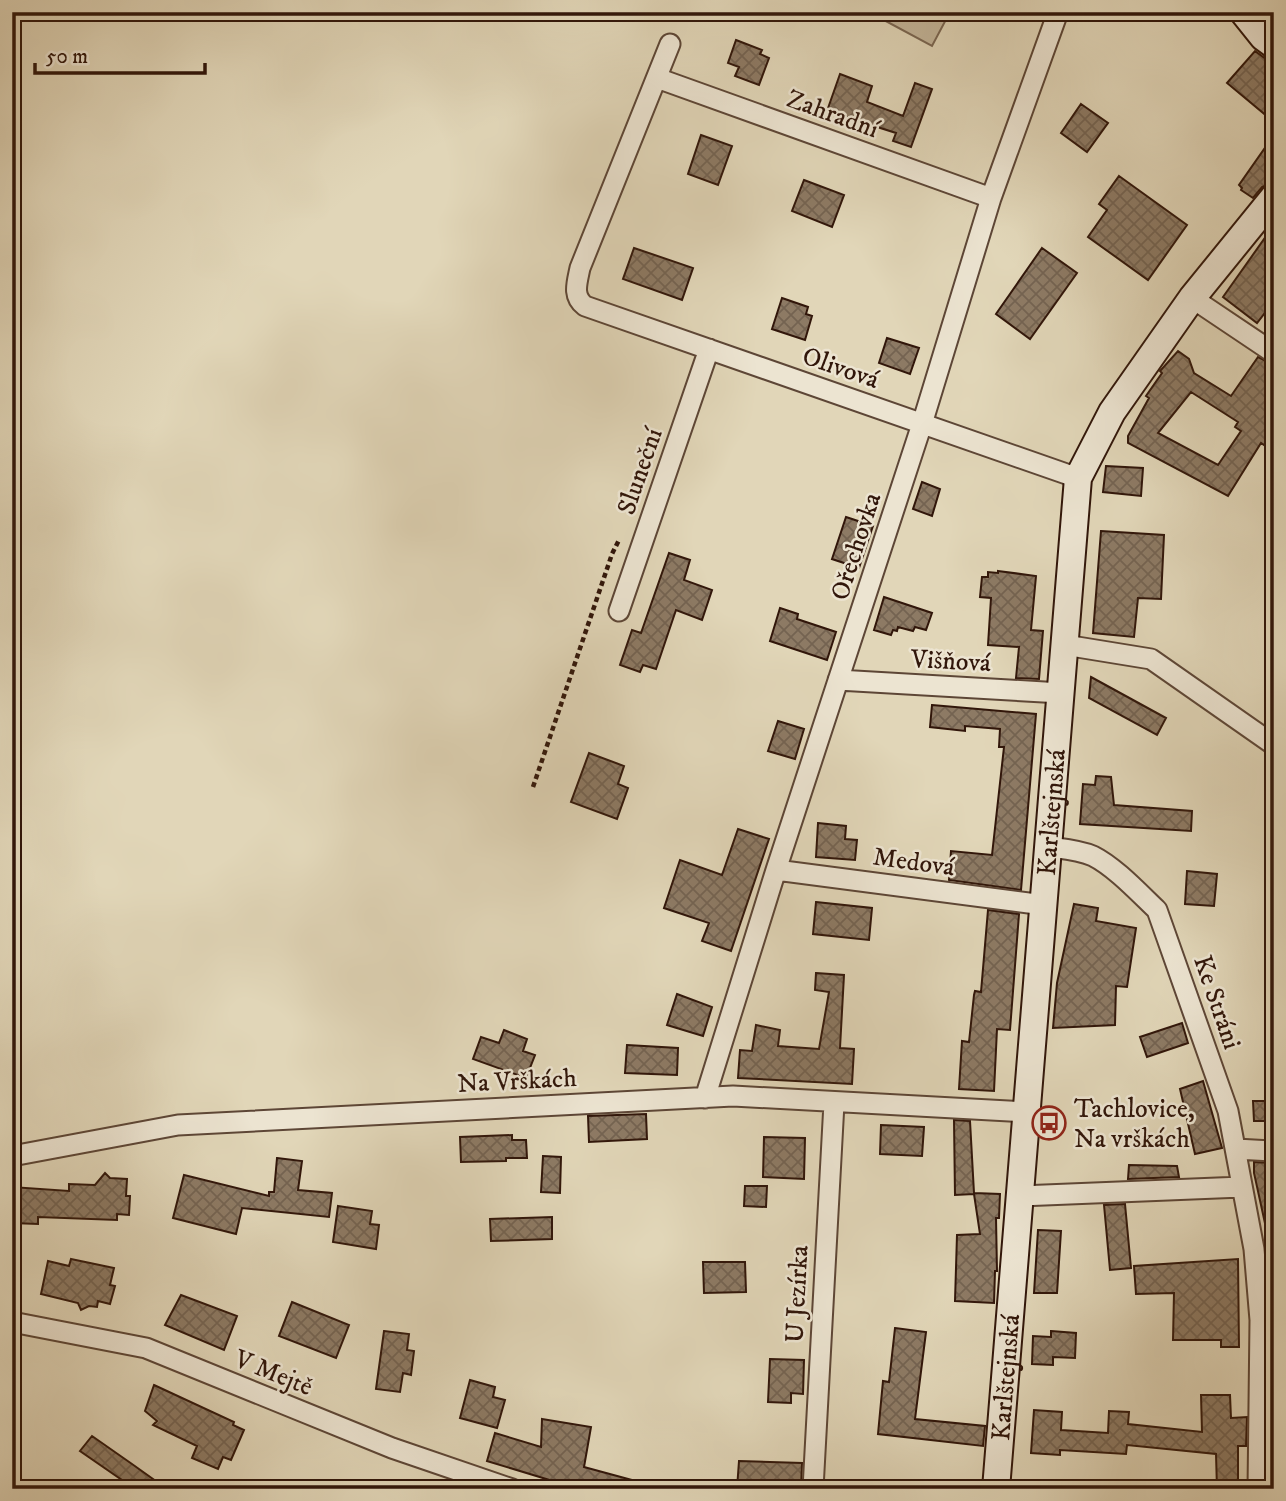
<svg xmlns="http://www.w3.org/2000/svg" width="1286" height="1501" viewBox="0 0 1286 1501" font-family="'IM FELL DW Pica',serif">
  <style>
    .green { fill: #c3b59a; stroke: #7a6652; stroke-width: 2 }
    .building { fill: url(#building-cross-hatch); stroke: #31160a; stroke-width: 2; fill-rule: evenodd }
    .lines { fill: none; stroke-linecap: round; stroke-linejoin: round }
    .street-casing { stroke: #5d4636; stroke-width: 23 }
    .secondary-casing { stroke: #31160a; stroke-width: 30 }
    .path { stroke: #31160a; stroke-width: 4.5; stroke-dasharray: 5 3.5; stroke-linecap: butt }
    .street { stroke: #ece4d1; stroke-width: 19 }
    .secondary { stroke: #ece4d1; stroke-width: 26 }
    .labels { text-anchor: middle; stroke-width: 5; stroke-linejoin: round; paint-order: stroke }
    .street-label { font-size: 26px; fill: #31160a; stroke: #ece4d1 }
    .poi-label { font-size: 26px; fill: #31160a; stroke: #ece4d1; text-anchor: start }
  </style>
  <defs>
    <pattern id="building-cross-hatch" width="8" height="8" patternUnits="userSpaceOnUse" patternTransform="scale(1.75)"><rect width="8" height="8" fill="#8d7a64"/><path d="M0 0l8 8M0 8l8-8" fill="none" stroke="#746351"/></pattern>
  </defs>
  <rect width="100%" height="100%" fill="#e1d6b8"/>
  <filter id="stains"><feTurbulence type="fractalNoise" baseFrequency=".00286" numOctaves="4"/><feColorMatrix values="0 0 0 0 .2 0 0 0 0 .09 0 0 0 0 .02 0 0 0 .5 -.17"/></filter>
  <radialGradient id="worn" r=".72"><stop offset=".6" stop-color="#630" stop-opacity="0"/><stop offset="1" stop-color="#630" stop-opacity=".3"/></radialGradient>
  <path class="green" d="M 869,12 L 950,12 L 932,46 Z"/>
  <path class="building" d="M 736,40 L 762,50 L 760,54 L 769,58 L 759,85 L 735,76 L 739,67 L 728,63 Z
    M 1255,51 L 1274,65 L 1274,122 L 1227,83 Z
    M 840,74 L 872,86 L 867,102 L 903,116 L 915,83 L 932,89 L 911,147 L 893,141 L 896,133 L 827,111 Z
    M 1081,104 L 1108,123 L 1087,152 L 1061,133 Z
    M 701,135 L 732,146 L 718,185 L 688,174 Z
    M 1274,135 L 1274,182 L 1262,187 L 1253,198 L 1241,190 L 1242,188 L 1239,185 Z
    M 1119,176 L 1187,225 L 1148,280 L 1088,237 L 1107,210 L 1099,204 Z
    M 804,180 L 844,195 L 832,227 L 792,211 Z
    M 1274,225 L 1274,301 L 1257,323 L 1223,297 Z
    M 634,248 L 693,268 L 682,300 L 623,279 Z
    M 1042,248 L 1077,273 L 1030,339 L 996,314 Z
    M 782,298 L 808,307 L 806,314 L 812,316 L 805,340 L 772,329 Z
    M 887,338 L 919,348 L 910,374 L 879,363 Z
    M 1178,351 L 1189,359 L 1194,373 L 1231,396 L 1258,357 L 1274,365 L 1274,452 L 1261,443 L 1228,496 L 1128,443 L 1128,436 L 1149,398 L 1146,396 L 1162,373 L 1160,371 ZM 1191,392 L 1238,422 L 1235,427 L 1241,431 L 1218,465 L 1158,433 Z
    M 1106,466 L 1143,468 L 1141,496 L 1103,492 Z
    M 922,482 L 940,489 L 932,516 L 913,509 Z
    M 846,517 L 873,526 L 859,568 L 832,559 Z
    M 1101,531 L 1164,535 L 1161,599 L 1138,598 L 1134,637 L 1093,633 Z
    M 669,553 L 690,560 L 684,580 L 712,590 L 702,620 L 676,610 L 656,669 L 643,665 L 640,672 L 620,665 L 632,630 L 641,633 Z
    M 998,571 L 1036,576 L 1031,630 L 1043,631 L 1039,679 L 1016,678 L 1019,647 L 988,645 L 991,598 L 980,597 L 982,577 L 988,577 L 988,572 L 998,573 Z
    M 884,597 L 932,613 L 926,630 L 915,627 L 913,631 L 898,627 L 897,631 L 893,630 L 891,635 L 874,630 Z
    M 780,608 L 798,614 L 797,619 L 836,632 L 827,660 L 770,641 Z
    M 1091,677 L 1166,718 L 1157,735 L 1089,698 Z
    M 932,705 L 1036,714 L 1021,890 L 949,880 L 951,851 L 992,855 L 1004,747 L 999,747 L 1000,729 L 965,726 L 965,731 L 930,727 Z
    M 778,721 L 804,729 L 795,759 L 768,751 Z
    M 589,753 L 624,766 L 618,784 L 628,788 L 617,819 L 571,802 Z
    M 1096,776 L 1111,777 L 1114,805 L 1192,811 L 1191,831 L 1080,824 L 1083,784 L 1095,785 Z
    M 818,823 L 846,826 L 845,839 L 857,840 L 855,860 L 816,857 Z
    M 738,829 L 769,839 L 731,951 L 702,941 L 709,923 L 664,908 L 680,860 L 722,875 Z
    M 1187,871 L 1217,874 L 1214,906 L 1185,904 Z
    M 816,902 L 872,908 L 869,940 L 813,934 Z
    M 1074,904 L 1098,908 L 1096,921 L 1136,928 L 1127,987 L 1116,986 L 1115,1025 L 1053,1028 L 1057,983 Z
    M 988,910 L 1019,914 L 1010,1030 L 997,1029 L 994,1091 L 959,1089 L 962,1041 L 969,1042 L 974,995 L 975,991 L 981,992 Z
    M 816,973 L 844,975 L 840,1048 L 854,1049 L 852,1084 L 738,1078 L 740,1050 L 752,1051 L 756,1025 L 780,1030 L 778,1046 L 819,1049 L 829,992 L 815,990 Z
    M 677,994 L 712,1007 L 703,1036 L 667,1025 Z
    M 1182,1023 L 1188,1043 L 1147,1057 L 1140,1037 Z
    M 504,1030 L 527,1039 L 523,1051 L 535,1055 L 526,1078 L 473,1059 L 481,1037 L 499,1043 Z
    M 627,1045 L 678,1048 L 677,1075 L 625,1073 Z
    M 1203,1081 L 1222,1148 L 1195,1154 L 1180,1089 Z
    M 1253,1101 L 1274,1101 L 1274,1121 L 1254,1121 Z
    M 646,1114 L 647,1139 L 589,1142 L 588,1116 Z
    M 954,1120 L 970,1121 L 974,1193 L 1000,1194 L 999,1218 L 996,1218 L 997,1271 L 995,1271 L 994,1303 L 955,1301 L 957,1235 L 980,1234 L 974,1194 L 955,1195 Z
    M 881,1125 L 924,1127 L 922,1156 L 880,1154 Z
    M 512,1135 L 512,1140 L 526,1140 L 527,1158 L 506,1158 L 506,1161 L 461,1162 L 460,1137 Z
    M 764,1137 L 805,1138 L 804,1179 L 763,1177 Z
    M 543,1156 L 561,1157 L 560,1193 L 541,1192 Z
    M 277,1158 L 302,1161 L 298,1190 L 332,1193 L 329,1217 L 242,1208 L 236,1234 L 173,1218 L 184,1175 L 269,1196 L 269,1192 L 274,1192 Z
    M 1254,1162 L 1270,1163 L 1274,1182 L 1274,1227 L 1266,1228 L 1254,1173 Z
    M 1129,1165 L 1177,1166 L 1179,1177 L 1128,1179 Z
    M 105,1173 L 110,1178 L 127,1179 L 126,1196 L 130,1196 L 129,1215 L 117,1214 L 117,1220 L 38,1217 L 38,1224 L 12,1223 L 12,1187 L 69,1191 L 69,1184 L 95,1185 Z
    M 745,1186 L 767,1186 L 766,1207 L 744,1206 Z
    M 1125,1204 L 1131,1268 L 1110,1270 L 1104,1205 Z
    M 338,1206 L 372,1211 L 370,1224 L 379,1225 L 376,1249 L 333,1242 Z
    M 552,1217 L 552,1239 L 491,1241 L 490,1219 Z
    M 1038,1230 L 1061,1231 L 1057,1293 L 1034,1293 Z
    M 71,1259 L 114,1268 L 110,1285 L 115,1286 L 110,1304 L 98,1301 L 97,1307 L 89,1306 L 81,1310 L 78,1303 L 41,1294 L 48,1261 L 69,1266 Z
    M 1238,1259 L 1239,1347 L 1221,1347 L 1221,1340 L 1173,1340 L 1174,1293 L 1136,1294 L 1134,1266 Z
    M 703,1262 L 745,1262 L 746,1292 L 704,1293 Z
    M 181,1295 L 237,1316 L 224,1350 L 165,1325 Z
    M 292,1302 L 349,1325 L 336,1358 L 279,1336 Z
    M 895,1328 L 926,1332 L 915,1419 L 985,1426 L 983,1446 L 878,1434 L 883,1381 L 889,1382 Z
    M 384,1331 L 409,1334 L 407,1350 L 414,1351 L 411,1375 L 403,1373 L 400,1392 L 376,1389 Z
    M 1051,1331 L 1076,1333 L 1075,1358 L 1053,1357 L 1053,1365 L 1032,1364 L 1033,1336 L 1051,1337 Z
    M 770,1359 L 804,1360 L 803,1394 L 791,1393 L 791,1403 L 768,1402 Z
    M 470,1380 L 495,1387 L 493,1397 L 505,1400 L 497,1428 L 460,1418 Z
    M 154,1385 L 234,1422 L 233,1425 L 244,1430 L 231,1460 L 223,1457 L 218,1469 L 192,1458 L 197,1446 L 153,1425 L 157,1421 L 145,1411 Z
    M 1201,1395 L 1230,1395 L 1231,1418 L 1247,1417 L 1246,1446 L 1238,1446 L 1238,1489 L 1217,1489 L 1216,1454 L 1127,1445 L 1126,1454 L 1060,1450 L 1060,1455 L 1031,1453 L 1034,1410 L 1062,1412 L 1061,1430 L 1108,1433 L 1109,1411 L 1129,1412 L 1128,1424 L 1202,1432 Z
    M 542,1419 L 591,1427 L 584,1467 L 643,1483 L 642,1489 L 579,1489 L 487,1461 L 495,1433 L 541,1447 Z
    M 92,1436 L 132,1464 L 167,1489 L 135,1489 L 80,1451 Z
    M 739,1461 L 802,1463 L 801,1489 L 737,1489 Z"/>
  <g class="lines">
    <defs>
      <path id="street" d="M 670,44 L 580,268 C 577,283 572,296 585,306 L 1078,478
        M 657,78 L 991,198
        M 1192,298 L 1274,353
        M 619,611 L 709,349
        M 1065,645 L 1151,659 L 1274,745
        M 838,680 L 1061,693
        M 1049,847 C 1064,849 1079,850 1093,856 C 1115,867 1139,893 1157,910 L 1228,1111 L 1254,1249 L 1260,1320 L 1258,1489
        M 776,870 L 1044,905
        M 705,1098 L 776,870 L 922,424 L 991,198 L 1058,12
        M 1236,1149 L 1274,1151
        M 12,1156 L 178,1125 L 733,1096 L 1027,1112
        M 1020,1196 L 1242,1187
        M 12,1322 L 146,1348 L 392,1448 L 512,1489
        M 813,1489 L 834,1103"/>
      <g id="secondary">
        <path d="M 1243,12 L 1263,37 L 1274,45"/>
        <path id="s1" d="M 996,1489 L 1078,478 L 1112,412 L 1192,298 L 1274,197"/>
      </g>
    </defs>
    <use href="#street" class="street-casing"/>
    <use href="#secondary" class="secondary-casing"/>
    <path class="path" d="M 533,787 L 612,554 L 619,540"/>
    <use href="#street" class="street"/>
    <use href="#secondary" class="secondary"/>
  </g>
  <defs>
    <symbol id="bus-ring" viewBox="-11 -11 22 22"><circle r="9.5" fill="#ece4d1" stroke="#8f2418" stroke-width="1.5"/><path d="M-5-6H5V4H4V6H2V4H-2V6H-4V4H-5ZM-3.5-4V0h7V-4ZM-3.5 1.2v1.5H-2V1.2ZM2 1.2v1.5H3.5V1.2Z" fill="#8f2418"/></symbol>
  </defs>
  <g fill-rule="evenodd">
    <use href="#bus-ring" x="1030" y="1104" width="38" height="38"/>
  </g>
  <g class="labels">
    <g class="street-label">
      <text transform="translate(833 113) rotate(20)" y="9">Zahradní</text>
      <text transform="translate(841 367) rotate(19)" y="9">Olivová</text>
      <text transform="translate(639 471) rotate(-71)" y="9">Sluneční</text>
      <text transform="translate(855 546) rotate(-72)" y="9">Ořechovka</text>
      <text transform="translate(951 660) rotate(3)" y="9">Višňová</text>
      <text dy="9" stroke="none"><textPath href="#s1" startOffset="679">Karlštejnská</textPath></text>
      <text transform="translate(914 861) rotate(8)" y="9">Medová</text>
      <text transform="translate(1218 1002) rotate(71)" y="9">Ke Stráni</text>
      <text transform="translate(517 1080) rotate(-3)" y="9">Na Vrškách</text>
      <text transform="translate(796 1294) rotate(-87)" y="9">U Jezírka</text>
      <text transform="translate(274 1372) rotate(22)" y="9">V Mejtě</text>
      <text dy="9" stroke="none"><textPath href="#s1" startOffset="112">Karlštejnská</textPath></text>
    </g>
    <g class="poi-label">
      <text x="1074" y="1117">Tachlovice,<tspan x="1074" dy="30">Na vrškách</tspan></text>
    </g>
  </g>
  <rect width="1286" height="1501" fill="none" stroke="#e1d6b8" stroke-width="42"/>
  <rect x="14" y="14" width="1258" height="1473" fill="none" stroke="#31160a" stroke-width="3.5"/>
  <rect x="21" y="21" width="1244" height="1459" fill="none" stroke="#31160a" stroke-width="2"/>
  <path d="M35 63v10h170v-10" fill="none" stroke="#31160a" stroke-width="3.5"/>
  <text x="46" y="63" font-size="21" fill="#31160a" stroke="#ece4d1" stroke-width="5" paint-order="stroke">50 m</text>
  <rect width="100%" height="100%" filter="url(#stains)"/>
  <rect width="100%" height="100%" fill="url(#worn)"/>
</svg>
